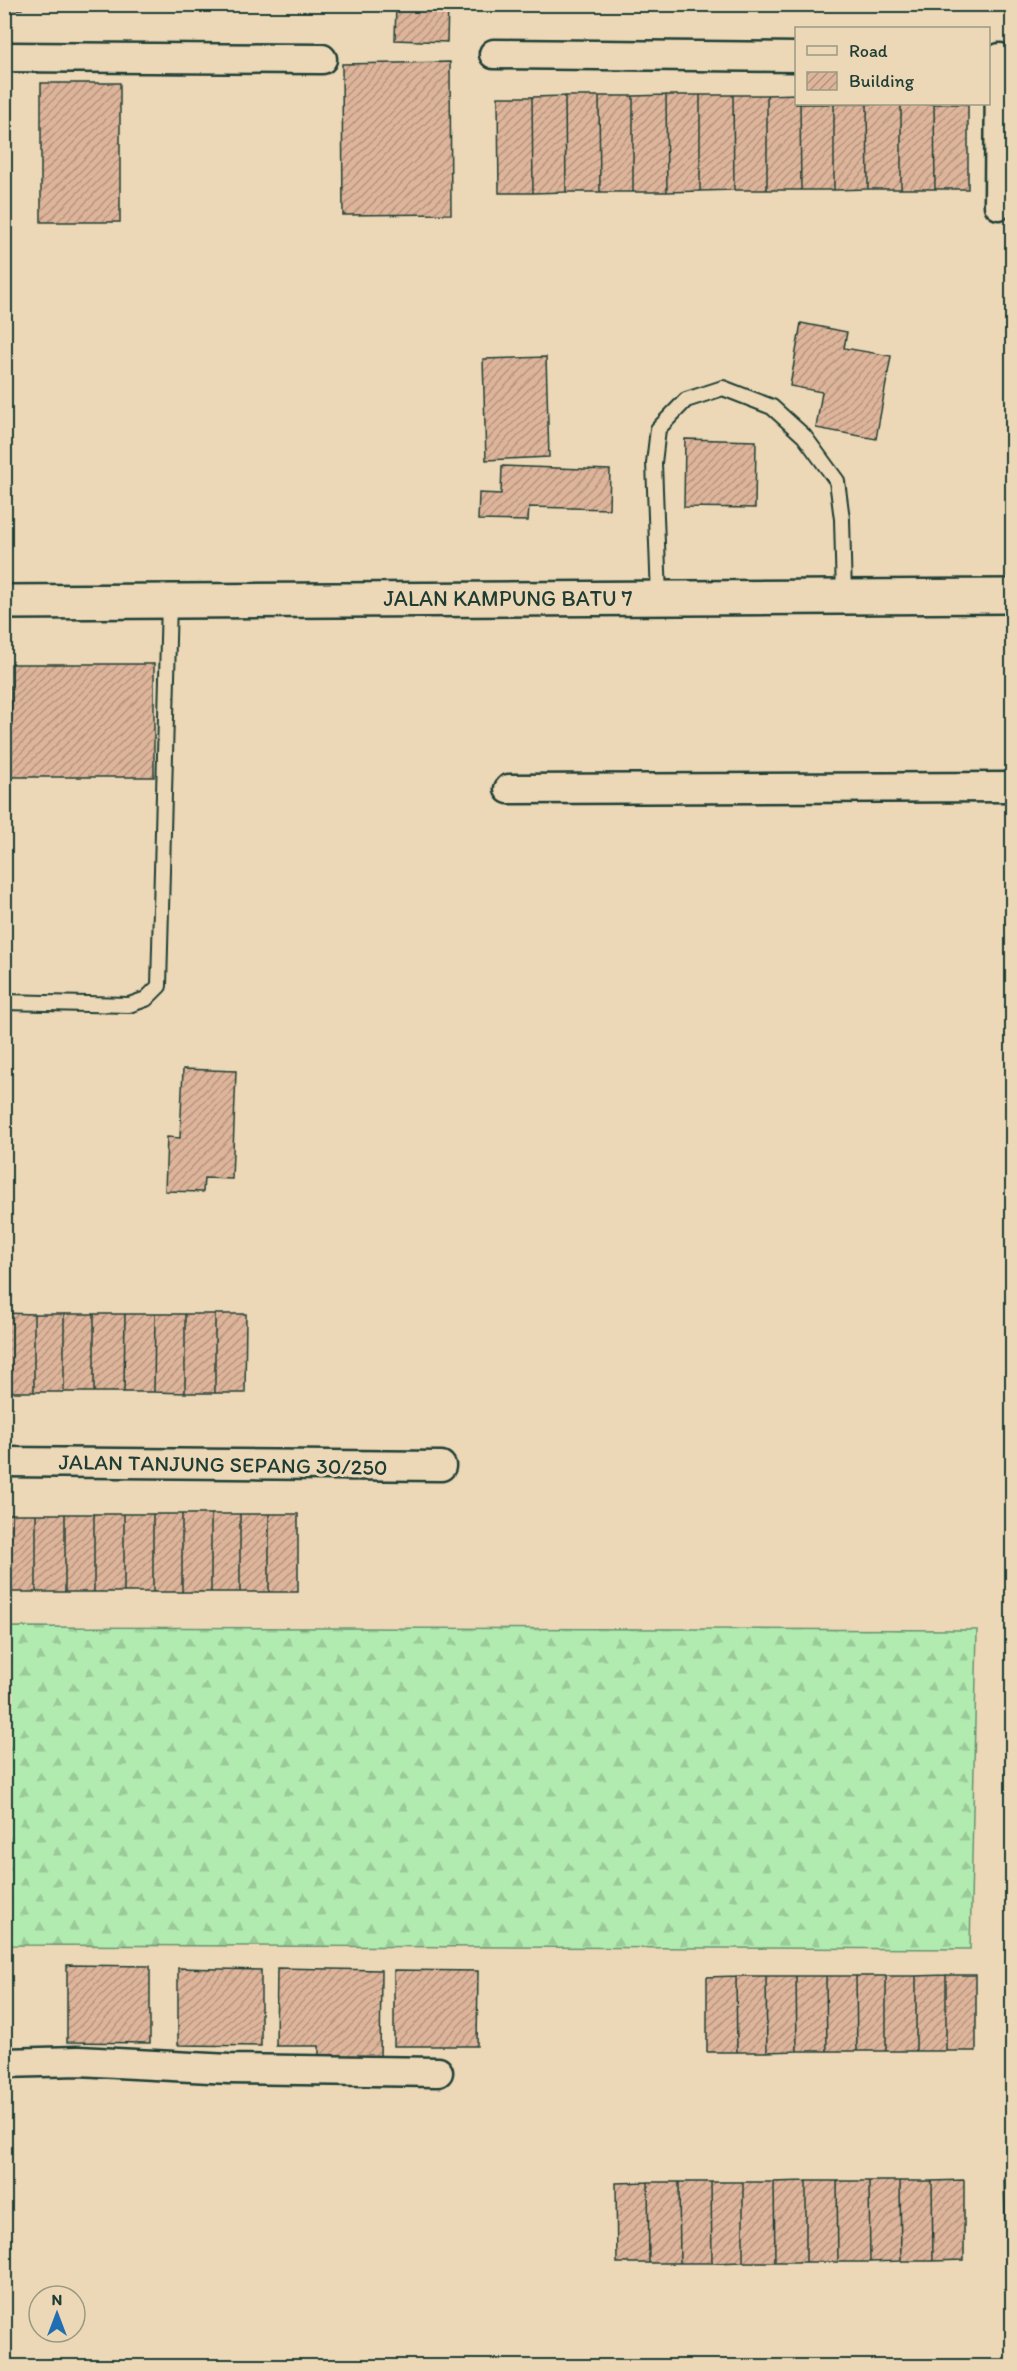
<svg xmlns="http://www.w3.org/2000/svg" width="1017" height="2371" viewBox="0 0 1017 2371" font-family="Itim,sans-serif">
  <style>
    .forest { fill: url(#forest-firs); stroke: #689472; stroke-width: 1.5 }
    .building { fill: url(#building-hatch); stroke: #1f3d34; stroke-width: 1.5 }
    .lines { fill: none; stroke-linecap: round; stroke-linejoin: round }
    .service-casing { stroke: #1f3d34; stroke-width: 18 }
    .minor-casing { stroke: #1f3d34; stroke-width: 33 }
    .tertiary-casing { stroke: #1f3d34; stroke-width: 38 }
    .service { stroke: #ecd8b6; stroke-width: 14 }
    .minor { stroke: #ecd8b6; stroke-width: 28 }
    .tertiary { stroke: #ecd8b6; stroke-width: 33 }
    .labels { text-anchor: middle; stroke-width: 6; stroke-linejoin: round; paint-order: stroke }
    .street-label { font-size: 22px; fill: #1f3d34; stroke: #ecd8b6 }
  </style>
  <defs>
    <pattern id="forest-firs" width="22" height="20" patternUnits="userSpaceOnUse" patternTransform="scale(1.5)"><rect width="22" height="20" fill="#b2ebb0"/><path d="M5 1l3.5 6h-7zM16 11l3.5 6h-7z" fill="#99ca98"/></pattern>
    <pattern id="building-hatch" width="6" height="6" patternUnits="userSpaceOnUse" patternTransform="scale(1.5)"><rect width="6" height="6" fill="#deb59a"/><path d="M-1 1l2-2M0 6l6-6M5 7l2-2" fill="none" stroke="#b3947e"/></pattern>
  </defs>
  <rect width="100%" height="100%" fill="#ecd8b6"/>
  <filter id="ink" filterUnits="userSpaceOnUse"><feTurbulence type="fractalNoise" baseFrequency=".0167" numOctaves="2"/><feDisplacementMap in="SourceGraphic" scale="12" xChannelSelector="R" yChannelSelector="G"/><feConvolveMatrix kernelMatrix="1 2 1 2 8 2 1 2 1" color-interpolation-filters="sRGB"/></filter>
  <g filter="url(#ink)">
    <path class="forest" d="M 5,1627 L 977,1630 L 970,1949 L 5,1945 Z"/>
    <path class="building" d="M 4,4 L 22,4 L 22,9 L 4,10 Z
      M 396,4 L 448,4 L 447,42 L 395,40 Z
      M 450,62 L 451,214 L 343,215 L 342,64 Z
      M 41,83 L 120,83 L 120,222 L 41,222 Z
      M 796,94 L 796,104 L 800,104 L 801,190 L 767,190 L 767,95 Z
      M 666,95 L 667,192 L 633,192 L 633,96 Z
      M 666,95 L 700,95 L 700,191 L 667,192 Z
      M 700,95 L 733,95 L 734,190 L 700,191 Z
      M 733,95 L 767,95 L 767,190 L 734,190 Z
      M 565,96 L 566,192 L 533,193 L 532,97 Z
      M 565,96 L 599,96 L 600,192 L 566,192 Z
      M 599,96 L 633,96 L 633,192 L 600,192 Z
      M 498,97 L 532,97 L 533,193 L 499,193 Z
      M 800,104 L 834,104 L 834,190 L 801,190 Z
      M 834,104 L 867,104 L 868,189 L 834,190 Z
      M 867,104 L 901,104 L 901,189 L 868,189 Z
      M 901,104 L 934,104 L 935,189 L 901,189 Z
      M 934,104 L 968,104 L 968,189 L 935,189 Z
      M 801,323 L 847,332 L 844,348 L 891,356 L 876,439 L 816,428 L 822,392 L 790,386 Z
      M 546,357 L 549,457 L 486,460 L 483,359 Z
      M 685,439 L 756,441 L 755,508 L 684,507 Z
      M 502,466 L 610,470 L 609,509 L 529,507 L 528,521 L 478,520 L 479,493 L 501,494 Z
      M 11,664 L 154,664 L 154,777 L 11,777 Z
      M 183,1069 L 236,1071 L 232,1179 L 204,1178 L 203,1192 L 165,1191 L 167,1137 L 180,1138 Z
      M 4,1313 L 34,1314 L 34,1392 L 4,1392 Z
      M 34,1314 L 64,1314 L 64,1392 L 34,1392 Z
      M 64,1314 L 94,1314 L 94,1392 L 64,1392 Z
      M 94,1314 L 125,1314 L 124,1392 L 94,1392 Z
      M 125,1314 L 155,1314 L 154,1392 L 124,1392 Z
      M 155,1314 L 185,1314 L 185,1393 L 154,1392 Z
      M 185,1314 L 215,1314 L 215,1393 L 185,1393 Z
      M 215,1314 L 246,1314 L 245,1393 L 215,1393 Z
      M 4,1514 L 7,1514 L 7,1592 L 4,1592 Z
      M 7,1514 L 36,1514 L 36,1592 L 7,1592 Z
      M 36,1514 L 65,1514 L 65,1592 L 36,1592 Z
      M 65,1514 L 94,1514 L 94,1592 L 65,1592 Z
      M 94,1514 L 124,1514 L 124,1592 L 94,1592 Z
      M 124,1514 L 153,1514 L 153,1592 L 124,1592 Z
      M 153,1514 L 182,1514 L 182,1592 L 153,1592 Z
      M 182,1514 L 211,1514 L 211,1592 L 182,1592 Z
      M 211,1514 L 240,1514 L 240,1592 L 211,1592 Z
      M 240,1514 L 269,1514 L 269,1592 L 240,1592 Z
      M 269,1514 L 298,1514 L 298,1592 L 269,1592 Z
      M 67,1965 L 150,1966 L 150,2043 L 67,2042 Z
      M 178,1968 L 261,1970 L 261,2046 L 178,2045 Z
      M 277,1968 L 381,1970 L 380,2064 L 319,2063 L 319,2046 L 276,2046 Z
      M 394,1970 L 478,1971 L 477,2046 L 394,2046 Z
      M 946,1975 L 946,2051 L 916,2051 L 916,1976 Z
      M 946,1975 L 976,1975 L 976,2051 L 946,2051 Z
      M 736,1976 L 737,2052 L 707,2052 L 707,1977 Z
      M 736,1976 L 766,1976 L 767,2052 L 737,2052 Z
      M 766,1976 L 796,1976 L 797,2051 L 767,2052 Z
      M 796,1976 L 826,1976 L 827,2051 L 797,2051 Z
      M 826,1976 L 856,1976 L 857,2051 L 827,2051 Z
      M 856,1976 L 886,1976 L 886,2051 L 857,2051 Z
      M 886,1976 L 916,1976 L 916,2051 L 886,2051 Z
      M 1004,2178 L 1012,2178 L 1012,2260 L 1006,2260 Z
      M 964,2180 L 964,2260 L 933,2261 L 932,2181 Z
      M 806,2181 L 806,2262 L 775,2262 L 774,2182 Z
      M 806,2181 L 837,2181 L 838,2262 L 806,2262 Z
      M 837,2181 L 869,2181 L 870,2262 L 838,2262 Z
      M 869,2181 L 900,2181 L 901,2261 L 870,2262 Z
      M 900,2181 L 932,2181 L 933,2261 L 901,2261 Z
      M 648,2182 L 649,2263 L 617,2263 L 616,2183 Z
      M 648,2182 L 679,2182 L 680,2263 L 649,2263 Z
      M 679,2182 L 711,2182 L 712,2263 L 680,2263 Z
      M 711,2182 L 743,2182 L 743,2262 L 712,2263 Z
      M 743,2182 L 774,2182 L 775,2262 L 743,2262 Z"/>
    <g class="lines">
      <defs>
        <path id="service" d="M 659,597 L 654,463 L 658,429 L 686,400 L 723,388 L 772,407 L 804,436 L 837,481 L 842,519 L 844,596
          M 4,1002 L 129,1005 L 146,999 L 159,986 L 169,601"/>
        <path id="minor" d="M 494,54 L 796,57
          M 4,57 L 322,59
          M 999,205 L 1000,58
          M 509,789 L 1012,787
          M 4,1462 L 441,1466
          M 4,2063 L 79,2061 L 229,2069 L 438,2072"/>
        <path id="tertiary" d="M 4,602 L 1012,596"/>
      </defs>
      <use href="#service" class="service-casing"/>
      <use href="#minor" class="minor-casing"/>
      <use href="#tertiary" class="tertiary-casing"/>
      <use href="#service" class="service"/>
      <use href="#minor" class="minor"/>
      <use href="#tertiary" class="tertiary"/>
    </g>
  </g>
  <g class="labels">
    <g class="street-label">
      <text x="508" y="606">JALAN KAMPUNG BATU 7</text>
      <text transform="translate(223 1464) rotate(1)" y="8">JALAN TANJUNG SEPANG 30/250</text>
    </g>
  </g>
  <rect width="1017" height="2371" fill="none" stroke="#ecd8b6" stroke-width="24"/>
  <rect x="12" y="12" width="993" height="2347" fill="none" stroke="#1f3d34" stroke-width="2" filter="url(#ink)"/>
  <rect x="795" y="27" width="195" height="78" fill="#ecd8b6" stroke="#9a9a82" stroke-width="1.5"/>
  <rect x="807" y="46" width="30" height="9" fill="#ecd8b6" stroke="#9a9a82" stroke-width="1.5"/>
  <text x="849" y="57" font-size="18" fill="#1f3d34">Road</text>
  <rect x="807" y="72" width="30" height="18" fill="url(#building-hatch)" stroke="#9a9a82" stroke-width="1.5"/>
  <text x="849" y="87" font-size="18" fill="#1f3d34">Building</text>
  <g transform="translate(57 2314)"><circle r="28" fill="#ecd8b6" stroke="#9a9a82" stroke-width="1.5"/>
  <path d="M0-4.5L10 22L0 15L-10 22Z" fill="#1f6fb2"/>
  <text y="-9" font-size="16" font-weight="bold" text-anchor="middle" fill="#1f3d34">N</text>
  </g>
</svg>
